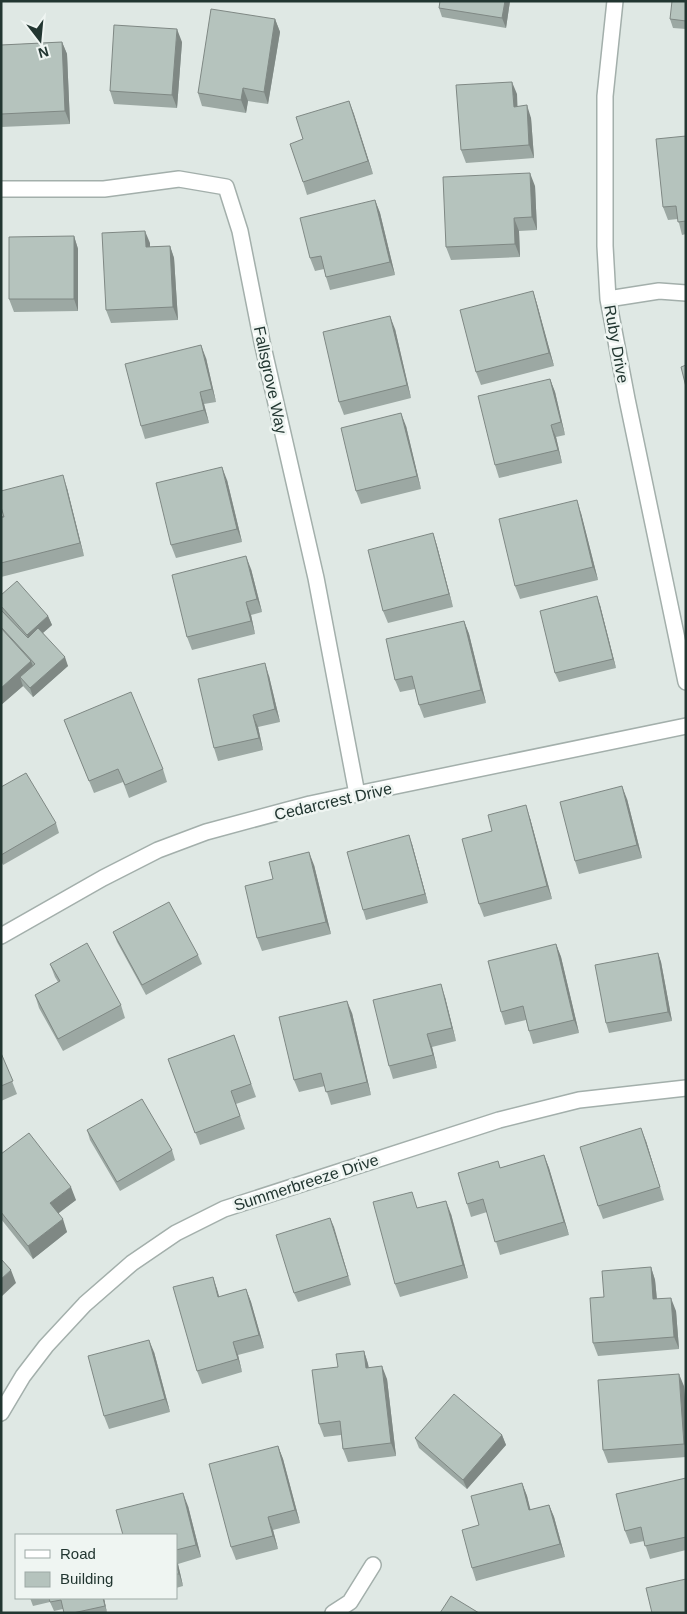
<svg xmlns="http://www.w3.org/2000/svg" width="687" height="1614" viewBox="0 0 687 1614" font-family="Arial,sans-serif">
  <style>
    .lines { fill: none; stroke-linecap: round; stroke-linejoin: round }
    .minor-casing { stroke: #a3afab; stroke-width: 18 }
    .minor { stroke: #fff; stroke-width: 15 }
    .wall { fill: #9ca8a3 }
    .shaded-wall { fill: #7f8884 }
    .building { fill: #b5c3bd; stroke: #7f8884 }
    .labels { text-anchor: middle; stroke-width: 5; stroke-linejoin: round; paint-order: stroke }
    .street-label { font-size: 16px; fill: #223631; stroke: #eff5f2 }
  </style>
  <rect width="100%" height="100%" fill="#dfe8e4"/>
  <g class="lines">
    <defs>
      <path id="minor" d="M 615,1 L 605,96 L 605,246 L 608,299 L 627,399 L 686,682
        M 1,189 L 104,189 L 179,179 L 226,187 L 240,231 L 262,342 L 316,578 L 357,794
        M 608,299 L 659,291 L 686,293
        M 1,936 L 103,878 L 158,850 L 206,832 L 310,804 L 357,794 L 686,726
        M 1,1413 L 23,1376 L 46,1346 L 85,1304 L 132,1263 L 176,1233 L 224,1209 L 499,1120 L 579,1100 L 686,1088
        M 333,1613 L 350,1602 L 373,1565"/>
    </defs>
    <use href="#minor" class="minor-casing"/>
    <use href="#minor" class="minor"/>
  </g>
  <path class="wall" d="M 440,1 L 510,1 L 506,28 L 442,17 L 439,8 Z
    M 686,1 L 686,29 L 673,28 L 670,19 Z
    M 275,19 L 280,32 L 268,104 L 248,101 L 246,113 L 202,106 L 198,93 Z
    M 62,42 L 67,54 L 70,124 L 1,127 L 1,45 Z
    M 182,42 L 177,108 L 114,104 L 110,91 Z
    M 517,94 L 517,106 L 531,118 L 534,158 L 466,163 L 461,150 Z
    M 349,101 L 373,174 L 307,195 L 303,182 L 303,139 Z
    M 686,136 L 686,234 L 682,235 L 678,219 L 668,220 L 663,207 Z
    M 535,186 L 537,230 L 519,231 L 520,257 L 451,260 L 446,247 Z
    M 375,200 L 380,213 L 395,275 L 330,290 L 326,277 L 324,269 L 315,271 L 310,258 Z
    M 74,236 L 78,249 L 78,311 L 14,312 L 9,299 Z
    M 150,243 L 150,247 L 170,246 L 174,258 L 178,320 L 111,323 L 106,310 Z
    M 533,291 L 537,304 L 554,366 L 481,385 L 476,372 Z
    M 395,329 L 411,398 L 344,415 L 339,402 Z
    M 206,358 L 216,402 L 204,404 L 209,423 L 145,439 L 141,426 Z
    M 550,379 L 555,392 L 565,435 L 556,437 L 562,463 L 499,478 L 495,465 Z
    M 406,426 L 421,489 L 361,504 L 356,491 Z
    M 227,480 L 242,542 L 176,558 L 171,545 Z
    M 67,488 L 84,556 L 1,577 L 1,517 Z
    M 581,513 L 598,580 L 520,599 L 515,586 Z
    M 433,533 L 437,546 L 453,607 L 388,623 L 383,611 Z
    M 251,569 L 262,612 L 251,615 L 255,634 L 192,650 L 187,637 Z
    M 1,595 L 48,616 L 52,625 L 43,633 L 68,666 L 33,697 L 23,686 L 1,705 Z
    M 600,605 L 616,668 L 559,682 L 555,673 Z
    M 464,621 L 469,634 L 486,703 L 424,718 L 419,705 L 415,689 L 400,692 L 395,680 Z
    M 269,676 L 280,722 L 258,727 L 263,750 L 218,761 L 214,748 Z
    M 64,720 L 163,769 L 167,782 L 129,798 L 123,782 L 94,793 Z
    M 1,787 L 56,823 L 59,833 L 3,865 L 1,861 Z
    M 627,799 L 642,858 L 579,874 L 575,861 Z
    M 530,818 L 552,899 L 484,917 L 479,904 L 492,831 Z
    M 412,844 L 428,903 L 366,920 L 363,910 Z
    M 314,865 L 331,934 L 262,951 L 257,938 L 273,879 Z
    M 113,932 L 198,955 L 202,964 L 146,995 L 117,942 Z
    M 556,944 L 561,957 L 579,1033 L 533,1044 L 529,1031 L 526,1020 L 505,1025 L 501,1012 Z
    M 658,953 L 661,962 L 672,1021 L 609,1033 L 606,1023 Z
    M 50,964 L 121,1005 L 125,1018 L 63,1051 L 39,1008 L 35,995 L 58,982 L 55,977 Z
    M 445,997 L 456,1041 L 432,1047 L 437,1068 L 393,1079 L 389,1066 Z
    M 352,1013 L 371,1095 L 331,1105 L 325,1086 L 299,1092 L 294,1080 Z
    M 234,1035 L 256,1097 L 236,1104 L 245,1129 L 200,1145 L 168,1059 Z
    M 1,1053 L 17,1094 L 1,1101 Z
    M 87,1130 L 172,1150 L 175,1160 L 120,1191 L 90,1140 Z
    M 646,1141 L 664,1200 L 603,1219 L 598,1206 Z
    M 1,1154 L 76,1200 L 58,1213 L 67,1232 L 33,1259 L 1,1219 Z
    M 544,1155 L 549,1168 L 569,1235 L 500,1255 L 487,1212 L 471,1217 L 467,1204 L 498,1161 L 500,1168 Z
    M 417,1208 L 451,1214 L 468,1278 L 400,1297 L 395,1284 Z
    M 330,1218 L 351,1285 L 298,1302 L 294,1293 Z
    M 651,1267 L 655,1280 L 657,1299 L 676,1311 L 679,1349 L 598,1356 L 593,1343 L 604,1297 Z
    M 213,1277 L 219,1297 L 246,1289 L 251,1302 L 264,1348 L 238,1355 L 242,1372 L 202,1384 L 197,1371 Z
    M 364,1351 L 368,1364 L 369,1368 L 387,1379 L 396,1456 L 348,1462 L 343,1449 L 341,1435 L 324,1437 L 319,1424 L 338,1367 Z
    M 154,1352 L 170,1412 L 109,1429 L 104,1416 Z
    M 684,1386 L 686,1414 L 686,1457 L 608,1463 L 603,1450 Z
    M 502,1435 L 506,1445 L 467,1489 L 419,1448 L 415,1438 Z
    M 278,1446 L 283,1459 L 300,1523 L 273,1530 L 278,1549 L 236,1560 L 231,1547 Z
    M 686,1478 L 686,1550 L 650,1559 L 644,1541 L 630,1544 L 625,1531 Z
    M 522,1483 L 527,1496 L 530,1510 L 549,1505 L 554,1517 L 565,1557 L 476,1581 L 472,1568 L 479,1525 Z
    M 188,1506 L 201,1557 L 178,1564 L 183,1586 L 176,1588 L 176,1535 Z
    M 30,1598 L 104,1598 L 107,1613 L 64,1613 L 63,1609 L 54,1611 L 50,1602 L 33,1606 Z"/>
  <path class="shaded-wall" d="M 505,1 L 510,1 L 506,28 L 502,18 Z
    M 275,19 L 280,32 L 268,104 L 264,92 Z
    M 177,29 L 182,42 L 177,108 L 172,95 Z
    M 62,42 L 67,54 L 70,124 L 65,111 Z
    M 512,82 L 517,94 L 518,119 L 514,107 Z
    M 243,88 L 248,101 L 246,113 L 241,100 Z
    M 349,101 L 354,114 L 373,174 L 368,161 Z
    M 527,105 L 531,118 L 534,158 L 529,145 Z
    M 530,173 L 535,186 L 537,230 L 532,217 Z
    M 375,200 L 380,213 L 395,275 L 390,262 Z
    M 514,218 L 519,231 L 520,257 L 515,244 Z
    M 145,231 L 150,243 L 150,260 L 146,247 Z
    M 74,236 L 78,249 L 78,311 L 74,299 Z
    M 170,246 L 174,258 L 178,320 L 173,307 Z
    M 533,291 L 537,304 L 554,366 L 549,353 Z
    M 390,316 L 395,329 L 411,398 L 407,385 Z
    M 201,345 L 206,358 L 216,402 L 212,389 Z
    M 550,379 L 555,392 L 565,435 L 561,422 Z
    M 200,392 L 204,404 L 209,423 L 204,410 Z
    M 401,413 L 406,426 L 421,489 L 417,476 Z
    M 551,425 L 556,437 L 562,463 L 558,450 Z
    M 222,467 L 227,480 L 242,542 L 237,529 Z
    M 63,475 L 67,488 L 84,556 L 80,543 Z
    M 577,500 L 581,513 L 598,580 L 593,567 Z
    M 433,533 L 437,546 L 453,607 L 449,594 Z
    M 246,556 L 251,569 L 262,612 L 257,599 Z
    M 597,596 L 600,605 L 616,668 L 613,659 Z
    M 246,602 L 251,615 L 255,634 L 251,621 Z
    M 48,616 L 52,625 L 30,644 L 27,635 Z
    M 464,621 L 469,634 L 486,703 L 481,690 Z
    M 65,657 L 68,666 L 33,697 L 30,688 Z
    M 31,661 L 36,674 L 20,677 L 23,686 L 1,705 L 1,688 Z
    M 265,663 L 269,676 L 280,722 L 275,709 Z
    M 253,715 L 258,727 L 263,750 L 259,738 Z
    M 622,786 L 627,799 L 642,858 L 637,845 Z
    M 526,805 L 530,818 L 552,899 L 547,886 Z
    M 409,835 L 412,844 L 428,903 L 425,894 Z
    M 309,852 L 314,865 L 331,934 L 326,922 Z
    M 556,944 L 561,957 L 579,1033 L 574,1020 Z
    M 658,953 L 661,962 L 672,1021 L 668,1012 Z
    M 441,984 L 445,997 L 456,1041 L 452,1028 Z
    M 347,1001 L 352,1013 L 371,1095 L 367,1082 Z
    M 427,1034 L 432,1047 L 437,1068 L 433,1055 Z
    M 641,1128 L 646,1141 L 664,1200 L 660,1187 Z
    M 544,1155 L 549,1168 L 569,1235 L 564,1222 Z
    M 71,1187 L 76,1200 L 55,1216 L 50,1203 Z
    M 446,1201 L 451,1214 L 468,1278 L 463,1265 Z
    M 330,1218 L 334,1227 L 351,1285 L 348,1276 Z
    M 63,1219 L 67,1232 L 33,1259 L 28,1246 Z
    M 651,1267 L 655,1280 L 658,1312 L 653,1299 Z
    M 11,1270 L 16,1283 L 1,1297 L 1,1279 Z
    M 213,1277 L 217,1289 L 223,1310 L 218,1297 Z
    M 246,1289 L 251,1302 L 264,1348 L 259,1335 Z
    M 671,1298 L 676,1311 L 679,1349 L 674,1337 Z
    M 149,1340 L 154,1352 L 170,1412 L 165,1399 Z
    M 233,1342 L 238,1355 L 242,1372 L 238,1359 Z
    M 364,1351 L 368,1364 L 370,1381 L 366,1368 Z
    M 382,1366 L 387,1379 L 396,1456 L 391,1443 Z
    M 679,1374 L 684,1386 L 686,1414 L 686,1448 L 684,1444 Z
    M 502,1435 L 506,1445 L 467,1489 L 463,1480 Z
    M 278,1446 L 283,1459 L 300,1523 L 295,1510 Z
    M 522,1483 L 527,1496 L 534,1523 L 529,1510 Z
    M 183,1493 L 188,1506 L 201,1557 L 196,1545 Z
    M 549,1505 L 554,1517 L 565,1557 L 560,1544 Z
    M 268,1517 L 273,1530 L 278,1549 L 273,1536 Z
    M 176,1560 L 178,1564 L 183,1586 L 179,1574 L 176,1564 Z
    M 103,1598 L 104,1598 L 107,1613 L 105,1606 Z"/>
  <path class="building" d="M 440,1 L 505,1 L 502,18 L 439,8 Z
    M 672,1 L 686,1 L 686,21 L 670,19 Z
    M 211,9 L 275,19 L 264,92 L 243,88 L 241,100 L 198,93 Z
    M 114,25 L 177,29 L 172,95 L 110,91 Z
    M 62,42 L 65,111 L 1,114 L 1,45 Z
    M 512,82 L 514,107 L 527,105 L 529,145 L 461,150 L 456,85 Z
    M 349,101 L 368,161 L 303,182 L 290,144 L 303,139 L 296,117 Z
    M 686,136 L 686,221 L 678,222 L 676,206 L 663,207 L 656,139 Z
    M 530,173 L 532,217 L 514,218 L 515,244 L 446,247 L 443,177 Z
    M 375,200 L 390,262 L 326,277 L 321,256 L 310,258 L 300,218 Z
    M 145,231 L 146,247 L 170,246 L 173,307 L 106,310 L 102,233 Z
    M 74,236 L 74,299 L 9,299 L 9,237 Z
    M 533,291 L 549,353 L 476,372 L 460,310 Z
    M 390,316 L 407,385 L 339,402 L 323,332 Z
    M 201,345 L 212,389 L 200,392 L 204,410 L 141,426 L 125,364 Z
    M 686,365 L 686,387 L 681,367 Z
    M 550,379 L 561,422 L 551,425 L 558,450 L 495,465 L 478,396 Z
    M 401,413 L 417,476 L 356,491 L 341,428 Z
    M 222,467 L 237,529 L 171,545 L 156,483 Z
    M 63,475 L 80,543 L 1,563 L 1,517 L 4,517 L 1,507 L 1,491 Z
    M 577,500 L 593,567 L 515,586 L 499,519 Z
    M 433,533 L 449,594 L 383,611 L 368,550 Z
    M 246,556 L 257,599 L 246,602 L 251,621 L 187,637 L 172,575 Z
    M 17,581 L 48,616 L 27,635 L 1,606 L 1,595 Z
    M 597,596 L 613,659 L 555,673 L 540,611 Z
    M 1,610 L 28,638 L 38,628 L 65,657 L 30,688 L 20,677 L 35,664 L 1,627 Z
    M 464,621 L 481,690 L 419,705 L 412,676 L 395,680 L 386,639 Z
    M 1,628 L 31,661 L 1,688 Z
    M 265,663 L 275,709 L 253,715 L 259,738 L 214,748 L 198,679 Z
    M 131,692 L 163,769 L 125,785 L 118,769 L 89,781 L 64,720 Z
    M 26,773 L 56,823 L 1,855 L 1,787 Z
    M 622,786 L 637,845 L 575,861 L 560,802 Z
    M 526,805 L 547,886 L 479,904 L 462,839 L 492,831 L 488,815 Z
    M 409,835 L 425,894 L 363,910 L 347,852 Z
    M 309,852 L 326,922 L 257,938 L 245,886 L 273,879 L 269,862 Z
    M 169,902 L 198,955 L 142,985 L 113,932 Z
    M 87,943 L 121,1005 L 58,1039 L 35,995 L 60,981 L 50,964 Z
    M 556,944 L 574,1020 L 529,1031 L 523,1006 L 501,1012 L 488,961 Z
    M 658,953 L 668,1012 L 606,1023 L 595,965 Z
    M 441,984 L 452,1028 L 427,1034 L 433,1055 L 389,1066 L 373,1000 Z
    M 347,1001 L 367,1082 L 326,1092 L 321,1073 L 294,1080 L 279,1017 Z
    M 234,1035 L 251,1084 L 231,1091 L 240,1116 L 195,1133 L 168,1059 Z
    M 1,1053 L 13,1081 L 1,1086 Z
    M 142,1099 L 172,1150 L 117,1182 L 87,1130 Z
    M 641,1128 L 660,1187 L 598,1206 L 580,1147 Z
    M 29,1133 L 71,1187 L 50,1203 L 63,1219 L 28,1246 L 1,1212 L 1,1154 Z
    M 544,1155 L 564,1222 L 495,1242 L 483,1199 L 467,1204 L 458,1173 L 498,1161 L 500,1168 Z
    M 412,1192 L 417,1208 L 446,1201 L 463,1265 L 395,1284 L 373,1202 Z
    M 330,1218 L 348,1276 L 294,1293 L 276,1235 Z
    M 1,1259 L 11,1270 L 1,1279 Z
    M 651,1267 L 653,1299 L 671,1298 L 674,1337 L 593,1343 L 590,1298 L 604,1297 L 602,1271 Z
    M 213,1277 L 218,1297 L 246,1289 L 259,1335 L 233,1342 L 238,1359 L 197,1371 L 173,1287 Z
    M 149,1340 L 165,1399 L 104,1416 L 88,1356 Z
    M 364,1351 L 366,1368 L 382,1366 L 391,1443 L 343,1449 L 340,1421 L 319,1424 L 312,1370 L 338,1367 L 336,1354 Z
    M 679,1374 L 684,1444 L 603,1450 L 598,1380 Z
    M 454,1394 L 502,1435 L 463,1480 L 415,1438 Z
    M 278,1446 L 295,1510 L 268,1517 L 273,1536 L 231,1547 L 209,1464 Z
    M 686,1478 L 686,1537 L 645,1546 L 641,1527 L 625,1531 L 616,1494 Z
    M 522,1483 L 529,1510 L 549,1505 L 560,1544 L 472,1568 L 462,1530 L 479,1525 L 471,1496 Z
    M 183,1493 L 196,1545 L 176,1550 L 176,1535 L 123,1535 L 116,1510 Z
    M 176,1564 L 179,1574 L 176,1574 Z
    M 686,1579 L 686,1613 L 652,1613 L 646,1588 Z
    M 451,1596 L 479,1613 L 440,1613 Z
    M 49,1598 L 103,1598 L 105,1606 L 73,1613 L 64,1613 L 61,1600 L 50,1602 Z"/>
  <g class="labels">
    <g class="street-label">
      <text transform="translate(617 344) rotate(80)" y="6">Ruby Drive</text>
      <text transform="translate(271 380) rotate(78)" y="6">Fallsgrove Way</text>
      <text transform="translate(333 801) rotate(-13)" y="6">Cedarcrest Drive</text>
      <text transform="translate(306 1182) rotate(-18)" y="6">Summerbreeze Drive</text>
    </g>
  </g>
  <rect width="687" height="1614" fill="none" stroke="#223631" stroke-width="5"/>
  <rect x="15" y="1534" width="162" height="65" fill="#eff5f2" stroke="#9da9a5"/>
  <rect x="25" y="1550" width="25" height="8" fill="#ffffff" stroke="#9da9a5"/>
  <text x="60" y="1559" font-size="15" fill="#223631">Road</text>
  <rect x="25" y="1572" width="25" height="15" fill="#b5c3bd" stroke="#9da9a5"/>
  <text x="60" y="1584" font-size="15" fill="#223631">Building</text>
  <g transform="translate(40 40) rotate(164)" stroke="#eff5f2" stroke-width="4" paint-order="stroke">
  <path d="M0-4L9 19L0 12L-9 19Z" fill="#223631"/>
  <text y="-8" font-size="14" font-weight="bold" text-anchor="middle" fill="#223631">N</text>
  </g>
</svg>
